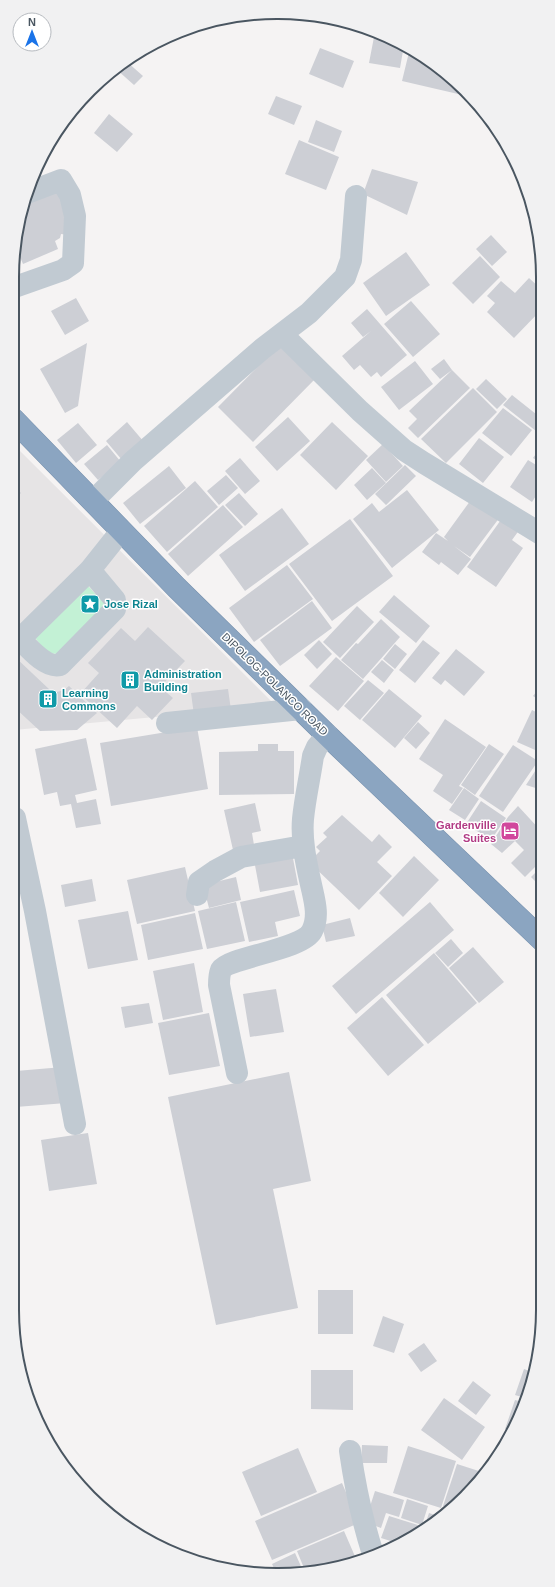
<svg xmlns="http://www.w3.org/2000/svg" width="555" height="1587" viewBox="0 0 555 1587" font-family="Helvetica,sans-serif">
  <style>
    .education { fill: #e6e4e5 }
    .green { fill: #c3f1d5 }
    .building { fill: #cdcfd5 }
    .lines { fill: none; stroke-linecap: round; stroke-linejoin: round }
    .highway-casing { stroke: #7690ad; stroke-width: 23 }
    .minor { stroke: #c1cad2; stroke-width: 22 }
    .highway { stroke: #8ba5c1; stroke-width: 22 }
    .labels { text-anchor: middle; stroke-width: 3; stroke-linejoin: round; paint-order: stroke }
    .culture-label { font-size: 11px; font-weight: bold; fill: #0d838f; stroke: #fff; text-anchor: start }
    .street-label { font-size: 11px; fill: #4a5661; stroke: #fff }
    .hotel-label { font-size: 11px; font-weight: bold; fill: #b23c85; stroke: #fff; text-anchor: end }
    .rim { fill: none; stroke: #4a5661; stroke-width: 2 }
  </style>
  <rect width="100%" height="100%" fill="#f5f3f3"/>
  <path class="education" d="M 13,444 L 276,706 L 14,730 Z"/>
  <path class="green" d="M 87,585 L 104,603 L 106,608 L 60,653 C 47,657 40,643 33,635 Z"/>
  <path class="building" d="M 374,37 L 394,41 L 404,45 L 400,68 L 369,63 Z
    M 320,48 L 354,61 L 343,88 L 309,74 Z
    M 410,48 L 471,97 L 402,81 Z
    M 126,61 L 143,76 L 134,85 L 116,69 Z
    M 276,96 L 302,106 L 294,125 L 268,114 Z
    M 109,114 L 133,134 L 117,152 L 94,133 Z
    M 316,120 L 342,131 L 334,152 L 308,142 Z
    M 299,140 L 339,157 L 326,190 L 285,174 Z
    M 372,169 L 418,182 L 407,215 L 363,194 Z
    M 58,180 L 69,235 L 61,234 L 60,238 L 55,241 L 58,249 L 23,264 L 16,247 L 21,209 L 31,183 Z
    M 491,235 L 507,252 L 492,266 L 476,249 Z
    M 406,252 L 430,285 L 386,316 L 363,283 Z
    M 480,256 L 500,277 L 473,304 L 452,283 Z
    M 529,278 L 541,289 L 541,310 L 514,338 L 487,312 L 495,303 L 487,296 L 501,281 L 515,293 Z
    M 76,298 L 89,321 L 65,335 L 51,311 Z
    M 411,301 L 440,334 L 413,357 L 384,324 Z
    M 367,309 L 407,355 L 381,377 L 377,372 L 371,377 L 360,365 L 354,370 L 342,356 L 371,331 L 363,337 L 351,323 Z
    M 541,324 L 541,343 L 535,341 Z
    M 87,343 L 78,406 L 65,413 L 40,369 Z
    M 279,345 L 315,379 L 253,442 L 218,407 Z
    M 444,359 L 452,370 L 440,379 L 431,369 Z
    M 415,361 L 433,384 L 399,410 L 381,387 Z
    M 452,370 L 470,388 L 418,438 L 408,428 L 417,419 L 409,411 Z
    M 486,379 L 507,399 L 497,409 L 476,389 Z
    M 473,388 L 497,412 L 446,463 L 421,439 Z
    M 512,395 L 541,418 L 541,424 L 536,431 L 503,405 Z
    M 503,408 L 532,430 L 511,456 L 482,433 Z
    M 288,417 L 310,441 L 277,471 L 255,447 Z
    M 127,422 L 144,442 L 122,460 L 106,441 Z
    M 332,422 L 368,456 L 336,490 L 300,455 Z
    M 78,423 L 97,445 L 76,463 L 57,440 Z
    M 479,438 L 504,457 L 483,483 L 459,464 Z
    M 383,444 L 403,466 L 386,482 L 366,460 Z
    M 107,445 L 121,462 L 98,480 L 84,464 Z
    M 541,447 L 541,463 L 533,458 Z
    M 240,458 L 260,481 L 245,494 L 225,471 Z
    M 528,460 L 541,468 L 541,488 L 532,502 L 510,487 Z
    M 405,465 L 416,476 L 386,505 L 375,494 Z
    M 169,466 L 186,488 L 140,524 L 123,503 Z
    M 372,468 L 386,483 L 367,500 L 354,485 Z
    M 226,475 L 238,488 L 219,505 L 207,491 Z
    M 195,481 L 218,507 L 167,552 L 144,526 Z
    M 13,485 L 21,493 L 13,501 Z
    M 407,490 L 439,530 L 392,568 L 353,519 L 372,503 L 379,512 Z
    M 239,493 L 258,514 L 245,526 L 225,505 Z
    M 473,497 L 500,517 L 470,557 L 454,546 L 471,559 L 458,575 L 441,562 L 439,565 L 422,552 L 436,533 L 448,541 L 444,537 Z
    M 223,505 L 243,527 L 188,576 L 168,554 Z
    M 282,508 L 309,544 L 245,591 L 219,555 Z
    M 503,517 L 520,529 L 512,540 L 523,548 L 496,587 L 467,567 Z
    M 350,519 L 393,576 L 332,621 L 289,564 Z
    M 287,565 L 313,599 L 254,642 L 229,608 Z
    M 394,595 L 430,626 L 416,643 L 379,612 Z
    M 312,601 L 332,628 L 280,666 L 260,640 Z
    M 357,606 L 374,622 L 340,658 L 323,642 Z
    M 381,619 L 400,637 L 363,679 L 341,660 L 356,643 L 358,644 Z
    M 148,627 L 185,661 L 160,687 L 173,698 L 152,720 L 137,706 L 117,728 L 80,694 L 99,673 L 88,663 L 121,628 L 135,641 Z
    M 319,640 L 332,654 L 317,669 L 304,655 Z
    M 423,640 L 440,653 L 415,683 L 399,670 Z
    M 395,644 L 407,654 L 395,669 L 383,659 Z
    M 456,649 L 485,672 L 464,696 L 445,680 L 441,685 L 432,678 Z
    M 14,656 L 50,690 L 57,692 L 64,690 L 69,686 L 97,713 L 77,730 L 40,731 L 14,707 Z
    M 336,657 L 364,681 L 338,711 L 309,686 Z
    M 382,660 L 394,670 L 384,683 L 371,672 Z
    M 368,680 L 384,693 L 360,720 L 344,706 Z
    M 542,685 L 542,702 L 533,696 Z
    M 228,689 L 231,710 L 194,715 L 191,693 Z
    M 389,689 L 422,716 L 395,748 L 362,720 Z
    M 532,710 L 542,715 L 542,753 L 517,742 Z
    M 445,719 L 486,747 L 459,786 L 463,788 L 452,804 L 433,791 L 443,775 L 419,759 Z
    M 418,722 L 430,733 L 416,749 L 404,738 Z
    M 197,727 L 208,789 L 111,806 L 100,743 Z
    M 86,738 L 97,790 L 75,795 L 77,803 L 96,799 L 101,824 L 76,828 L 71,804 L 60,806 L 57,792 L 44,795 L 35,749 Z
    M 258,744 L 278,744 L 278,751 L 294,751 L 294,794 L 219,795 L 219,752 L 258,751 Z
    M 489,744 L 504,754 L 475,795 L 461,785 Z
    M 513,745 L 538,761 L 503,812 L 479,796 Z
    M 539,765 L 542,766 L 542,790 L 526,785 Z
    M 464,788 L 479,799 L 465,820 L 449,810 Z
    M 481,801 L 506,818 L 491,840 L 466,824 Z
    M 255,803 L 261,831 L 252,833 L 254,845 L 233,850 L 224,810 Z
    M 518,806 L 542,832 L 542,860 L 525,877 L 511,863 L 524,850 L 515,841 L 502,853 L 491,844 L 508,817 Z
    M 342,815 L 372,842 L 379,834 L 392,847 L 377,862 L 392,876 L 359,910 L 309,862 L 320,851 L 316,847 L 327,837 L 323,833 Z
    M 292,853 L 298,885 L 260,892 L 254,860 Z
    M 414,856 L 439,880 L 403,917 L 379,893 Z
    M 542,866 L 542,888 L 531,877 Z
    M 185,867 L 195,911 L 137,924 L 127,880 Z
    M 236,877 L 241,900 L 209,908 L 203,885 Z
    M 92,879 L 96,901 L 65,907 L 61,885 Z
    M 294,890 L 300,916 L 275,922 L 278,936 L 249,942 L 240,902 Z
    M 236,902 L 245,941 L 207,949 L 198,911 Z
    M 430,902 L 454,930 L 356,1014 L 332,986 Z
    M 128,911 L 138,960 L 88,969 L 78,920 Z
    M 195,913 L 203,949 L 148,960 L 141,925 Z
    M 350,918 L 355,936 L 326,942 L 322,925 Z
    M 451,939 L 463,953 L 448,967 L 435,953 Z
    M 473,947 L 504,982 L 479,1003 L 449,968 Z
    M 434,953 L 477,1003 L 428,1044 L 386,995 Z
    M 194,963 L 203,1012 L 163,1020 L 153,971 Z
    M 276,989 L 284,1032 L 250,1037 L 243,994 Z
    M 382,997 L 424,1045 L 388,1076 L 347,1028 Z
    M 149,1003 L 153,1023 L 125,1028 L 121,1007 Z
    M 209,1013 L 220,1066 L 169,1075 L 158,1023 Z
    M 63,1067 L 66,1103 L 16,1107 L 16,1071 Z
    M 289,1072 L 311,1181 L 273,1189 L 298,1308 L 216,1325 L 168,1097 Z
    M 88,1133 L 97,1184 L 49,1191 L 41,1140 Z
    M 318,1290 L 353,1290 L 353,1334 L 318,1334 Z
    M 383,1316 L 404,1324 L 394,1353 L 373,1346 Z
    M 424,1343 L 437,1361 L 421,1372 L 408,1354 Z
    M 524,1369 L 535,1373 L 534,1378 L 525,1398 L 515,1395 Z
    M 311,1370 L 353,1370 L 353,1410 L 311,1409 Z
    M 473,1381 L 491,1395 L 476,1415 L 458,1401 Z
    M 444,1398 L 485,1427 L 462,1460 L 421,1430 Z
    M 515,1400 L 523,1402 L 510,1431 L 505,1429 Z
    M 362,1445 L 388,1446 L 387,1463 L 361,1463 Z
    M 408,1446 L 456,1461 L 441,1508 L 393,1493 Z
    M 298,1448 L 317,1492 L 261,1516 L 242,1472 Z
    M 457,1464 L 485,1473 L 465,1497 L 452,1508 L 443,1506 Z
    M 342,1483 L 359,1523 L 272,1560 L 255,1521 Z
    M 375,1491 L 404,1500 L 399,1517 L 386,1513 L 381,1528 L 365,1522 Z
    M 407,1499 L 428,1506 L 422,1525 L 401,1518 Z
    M 429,1513 L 441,1517 L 423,1531 Z
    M 389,1516 L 421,1526 L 418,1533 L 397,1543 L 381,1538 Z
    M 344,1531 L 357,1561 L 346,1566 L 306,1573 L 297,1551 Z
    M 295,1553 L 304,1573 L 295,1574 L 277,1574 L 272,1564 Z"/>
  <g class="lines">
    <defs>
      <path id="highway" d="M 13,419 L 177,588 L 327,735 L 542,940"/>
    </defs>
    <use href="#highway" class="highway-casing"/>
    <path class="minor" d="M 12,288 L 63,270 L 73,263 L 75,216 L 70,195 L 61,180 L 27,193
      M 281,336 L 287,339 L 360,411 L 404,450 L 424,463 L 541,534
      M 93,501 L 133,461 L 262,349 L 309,313 L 345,277 L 351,260 L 356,196
      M 14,633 C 25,643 44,669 60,665 L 115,609 L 115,600 L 90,570
      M 20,639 L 90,570 L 121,531
      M 167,723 L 301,709
      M 15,818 L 35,911 L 75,1124
      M 197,895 L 199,882 L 215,871 L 241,857 L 303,846
      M 237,1073 L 219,985 C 219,980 219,975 221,970 C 229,957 302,950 312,931 C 319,918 315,902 312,889 C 307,866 301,843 303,819 C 305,798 310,777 313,756 L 317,747 L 327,735
      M 350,1451 C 355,1486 362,1520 373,1554"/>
    <use href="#highway" class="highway"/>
  </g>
  <defs>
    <symbol id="sight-square" viewBox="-11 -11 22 22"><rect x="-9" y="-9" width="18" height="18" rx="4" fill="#0f9aa8" stroke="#fff"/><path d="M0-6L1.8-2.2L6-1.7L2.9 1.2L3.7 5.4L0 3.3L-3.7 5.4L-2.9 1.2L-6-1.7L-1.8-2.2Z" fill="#fff"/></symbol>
    <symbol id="building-square" viewBox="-11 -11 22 22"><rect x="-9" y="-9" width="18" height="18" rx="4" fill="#0f9aa8" stroke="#fff"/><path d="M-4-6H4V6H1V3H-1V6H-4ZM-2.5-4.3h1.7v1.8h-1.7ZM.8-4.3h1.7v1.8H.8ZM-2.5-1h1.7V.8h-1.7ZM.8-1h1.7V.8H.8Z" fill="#fff"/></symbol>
    <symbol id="hotel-square" viewBox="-11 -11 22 22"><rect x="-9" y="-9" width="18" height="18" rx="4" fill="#d1479c" stroke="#fff"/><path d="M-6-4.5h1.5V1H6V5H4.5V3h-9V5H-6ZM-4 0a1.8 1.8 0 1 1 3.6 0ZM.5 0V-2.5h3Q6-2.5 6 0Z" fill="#fff"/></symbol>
  </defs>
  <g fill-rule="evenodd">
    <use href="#sight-square" x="79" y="593" width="22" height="22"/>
    <use href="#building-square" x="119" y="669" width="22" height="22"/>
    <use href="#building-square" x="37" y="688" width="22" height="22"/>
    <use href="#hotel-square" x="499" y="820" width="22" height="22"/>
  </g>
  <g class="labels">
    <g class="culture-label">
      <text x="104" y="608">Jose Rizal</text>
      <text x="144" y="678">Administration<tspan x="144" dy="13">Building</tspan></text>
      <text x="62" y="697">Learning<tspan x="62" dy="13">Commons</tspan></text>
    </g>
    <g class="street-label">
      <text transform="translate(275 684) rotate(44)" y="4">DIPOLOG-POLANCO ROAD</text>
    </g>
    <g class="hotel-label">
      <text x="496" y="829">Gardenville<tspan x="496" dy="13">Suites</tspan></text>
    </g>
  </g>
  <path d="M0 0H555V1587H0ZM277 19H278A258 258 0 0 1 536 277V1310A258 258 0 0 1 278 1568H277A258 258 0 0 1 19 1310V277A258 258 0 0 1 277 19Z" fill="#f1f1f2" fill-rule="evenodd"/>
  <path class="rim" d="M277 19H278A258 258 0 0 1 536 277V1310A258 258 0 0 1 278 1568H277A258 258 0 0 1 19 1310V277A258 258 0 0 1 277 19Z"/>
  <g transform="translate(32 32)"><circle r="19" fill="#ffffff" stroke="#b7bbc0"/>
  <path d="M0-3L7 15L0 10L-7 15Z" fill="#1a73e8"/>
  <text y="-6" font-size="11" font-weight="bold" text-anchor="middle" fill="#4a5661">N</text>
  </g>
</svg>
